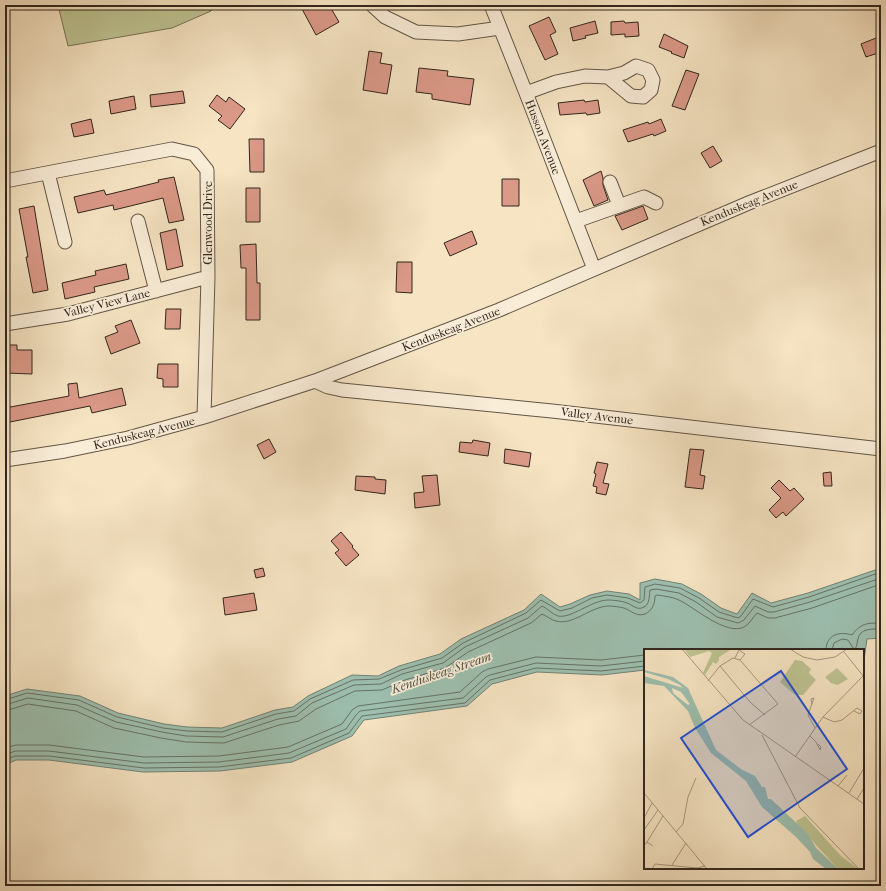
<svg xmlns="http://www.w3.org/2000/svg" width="886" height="891" viewBox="0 0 886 891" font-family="'IM FELL French Canon',serif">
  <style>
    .green { fill: #bec492; stroke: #787558 }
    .water { fill: #9dbfaf; stroke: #728275 }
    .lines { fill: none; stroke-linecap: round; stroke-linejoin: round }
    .shore { stroke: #677266; stroke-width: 1 }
    .building { fill: #db9988; stroke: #31261d }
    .minor-casing { stroke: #625646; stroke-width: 15 }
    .minor { stroke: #f9edd8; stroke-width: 13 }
    .labels { text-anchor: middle; stroke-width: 3.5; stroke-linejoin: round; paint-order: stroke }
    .street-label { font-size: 12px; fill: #31261d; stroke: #f9edd8 }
    .water-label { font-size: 13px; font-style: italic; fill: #515449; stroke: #f9edd8 }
    .inset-road { fill: none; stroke: #a79881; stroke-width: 1 }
    .view { fill: #1d4ed8; fill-opacity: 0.15; stroke: #1d4ed8; stroke-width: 2 }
    .inset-edge { fill: none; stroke: #31261d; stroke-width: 2 }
  </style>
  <rect width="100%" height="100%" fill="#f6e4c3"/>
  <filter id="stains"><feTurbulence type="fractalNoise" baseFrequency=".005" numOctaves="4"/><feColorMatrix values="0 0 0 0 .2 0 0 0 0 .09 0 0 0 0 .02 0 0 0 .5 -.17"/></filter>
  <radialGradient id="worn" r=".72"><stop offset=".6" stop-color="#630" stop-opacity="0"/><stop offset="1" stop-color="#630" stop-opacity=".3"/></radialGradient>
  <path class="green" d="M 58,5 L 214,5 L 211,11 L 172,28 L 68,46 Z"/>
  <path class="water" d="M 881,568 L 881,638 L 867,639 L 864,660 L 863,660 L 863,650 L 845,650 L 843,648 L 836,650 L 645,650 L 645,670 L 602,675 L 537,672 L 492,684 L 467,706 L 364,720 L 352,736 L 292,762 L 220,771 L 143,772 L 49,760 L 16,760 L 5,765 L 5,696 L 27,689 L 80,696 L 118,713 L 164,724 L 187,727 L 222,728 L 275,710 L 293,707 L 308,696 L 352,675 L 378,676 L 399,666 L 440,654 L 461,639 L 524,610 L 541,594 L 560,607 L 570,604 L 590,595 L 607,591 L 629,594 L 640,600 L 640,583 L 655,579 L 682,584 L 701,594 L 721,608 L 737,614 L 752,593 L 771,603 L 808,593 Z"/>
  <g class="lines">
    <path class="shore" d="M 826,650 C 826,635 839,631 852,635 C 861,623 867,623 881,623
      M 832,650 L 834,643 L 842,639 L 848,640 L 853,648 L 855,649 C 857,646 857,643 858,639 C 860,628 872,629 881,629
      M 5,700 L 27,693 L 79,700 L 117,717 L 163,728 L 187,731 L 222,732 L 276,714 L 294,711 L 310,699 L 353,680 L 379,679 L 401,670 L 442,658 L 463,643 L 526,613 L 541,600 L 560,611 L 572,608 L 592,598 L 607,595 L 628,598 L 640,603 L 644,600 L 645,587 L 655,584 L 680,588 L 699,598 L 719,612 L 738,618 L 741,616 L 753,599 L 773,607 L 809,597 L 881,572
      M 5,705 L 28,698 L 77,705 L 116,722 L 162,732 L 186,736 L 223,737 L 278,719 L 296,716 L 312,703 L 354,685 L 381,684 L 402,674 L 443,663 L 465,647 L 528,618 L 542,606 C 547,608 552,614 558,616 C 571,619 592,600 608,600 C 614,600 622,601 627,603 C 633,605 637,611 644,607 C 650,604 649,596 650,590 L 656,589 L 679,593 L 696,602 L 717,617 L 738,623 L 744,620 L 755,606 L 768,612 L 774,612 L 810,602 L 881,578
      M 5,711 L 28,704 L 76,711 L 114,728 L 161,738 L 186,742 L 224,743 L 279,725 L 299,721 L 316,709 L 355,691 L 382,690 L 405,680 L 445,668 L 468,652 L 531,623 L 542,614 C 547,616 551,620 556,621 C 573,626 591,606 609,606 C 613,606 620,607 624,608 C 632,611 636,617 645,614 C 652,611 655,604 655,596 L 657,595 C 664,596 673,597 679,600 C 694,607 726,636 744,627 C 750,624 752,618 757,613 L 768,618 L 775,618 L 812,608 L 881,584
      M 5,748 L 16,745 L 49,745 L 144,757 L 219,756 L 288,747 L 342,724 L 352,710 L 358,706 L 460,692 L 482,672 L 488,669 L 536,657 L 601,660 L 645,655
      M 5,755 L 15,751 L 49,751 L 144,763 L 219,762 L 289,753 L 346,729 L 356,715 L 360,711 L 463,698 L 486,677 L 490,675 L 536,663 L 601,666 L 645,661
      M 5,760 L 15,756 L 49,756 L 144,768 L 219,767 L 291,758 L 349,733 L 362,716 L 465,703 L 490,680 L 536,668 L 601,671 L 645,666"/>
  </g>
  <path class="building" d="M 308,5 L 329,5 L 339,22 L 316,35 L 302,9 Z
    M 549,17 L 556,32 L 550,35 L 558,54 L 545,60 L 529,26 Z
    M 595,21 L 598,33 L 585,36 L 586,38 L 573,41 L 570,28 Z
    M 624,21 L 625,23 L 638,22 L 639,36 L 625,37 L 625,34 L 611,35 L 611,22 Z
    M 664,34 L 688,46 L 684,58 L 671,53 L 672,52 L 659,47 Z
    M 881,36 L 881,52 L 866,57 L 861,44 Z
    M 369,51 L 382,53 L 380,63 L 392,65 L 387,94 L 363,90 Z
    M 419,68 L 448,71 L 447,76 L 474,79 L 470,105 L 432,99 L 432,94 L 416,92 Z
    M 686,70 L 699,74 L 685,110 L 672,106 Z
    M 183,91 L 185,103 L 151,107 L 150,95 Z
    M 217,95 L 226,102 L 229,97 L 245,109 L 230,129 L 218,120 L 222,116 L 209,106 Z
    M 134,96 L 136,109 L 111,114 L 109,101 Z
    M 584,100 L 585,102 L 598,100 L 600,113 L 587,115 L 586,113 L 560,115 L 558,103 Z
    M 91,119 L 94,133 L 74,137 L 71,124 Z
    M 661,119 L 666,131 L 654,136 L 653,134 L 628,142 L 623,130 L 648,122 L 649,124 Z
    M 249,139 L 264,139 L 264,172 L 250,172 Z
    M 713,146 L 722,161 L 710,168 L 701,153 Z
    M 601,171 L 603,178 L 603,185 L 608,200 L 594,206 L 583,180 Z
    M 174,177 L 184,220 L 169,223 L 163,198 L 114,210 L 113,205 L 78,213 L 74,197 L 104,190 L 106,195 L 159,182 L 158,180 Z
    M 502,179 L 519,179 L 519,206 L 502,206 Z
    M 246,188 L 260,188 L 260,222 L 246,222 Z
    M 34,206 L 48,290 L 33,293 L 26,257 L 28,257 L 19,209 Z
    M 643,206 L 648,219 L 622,230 L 615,216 Z
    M 176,229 L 183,266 L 167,270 L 160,233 Z
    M 472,231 L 477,244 L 450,256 L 444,243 Z
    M 256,244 L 257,283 L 260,283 L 260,320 L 246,320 L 246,268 L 241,268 L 240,245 Z
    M 397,262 L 412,262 L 412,293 L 396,292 Z
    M 126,264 L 129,279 L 94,287 L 95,292 L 65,299 L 62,283 L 96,275 L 95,271 Z
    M 166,309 L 181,309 L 180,329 L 165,329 Z
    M 131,320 L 140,343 L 111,354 L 105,337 L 118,332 L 115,326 Z
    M 5,345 L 17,345 L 17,350 L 32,350 L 32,374 L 5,373 Z
    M 158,364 L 178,364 L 178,387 L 163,387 L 163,379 L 157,378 Z
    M 77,383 L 79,398 L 122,388 L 126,405 L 92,413 L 90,406 L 5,423 L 5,408 L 69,396 L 68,384 Z
    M 269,439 L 276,452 L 264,459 L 257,445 Z
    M 473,440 L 490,443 L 488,456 L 459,452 L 460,442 L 472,443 Z
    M 505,449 L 531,453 L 529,467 L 504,463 Z
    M 690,449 L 704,450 L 700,475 L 705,476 L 703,489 L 685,487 Z
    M 597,462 L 608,464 L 603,483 L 609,484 L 606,495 L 596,493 L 597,487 L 593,486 L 596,474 L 594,473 Z
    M 831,472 L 832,486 L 824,486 L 823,473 Z
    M 437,475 L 440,505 L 415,508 L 414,493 L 424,492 L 422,476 Z
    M 356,476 L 375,477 L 375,479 L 386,480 L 385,494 L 355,490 Z
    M 779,480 L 790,491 L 794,488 L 804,499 L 786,516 L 783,512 L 776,518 L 769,510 L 781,498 L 771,488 Z
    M 341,532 L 353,546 L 352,547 L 359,555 L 346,566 L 335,553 L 339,550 L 331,541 Z
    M 263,568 L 265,576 L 256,578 L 254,570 Z
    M 254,593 L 257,610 L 225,615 L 223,598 Z"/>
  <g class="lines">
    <defs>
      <path id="minor" d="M 372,5 L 385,17 L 416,32 L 458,34 L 500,28
        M 491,5 L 526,93 L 594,269
        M 526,93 L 556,82 L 585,76 L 608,77 L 631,96 L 643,97 L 651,90 L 653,80 L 648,70 L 636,66 L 624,73 L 608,77
        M 48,173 L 65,242
        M 5,181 L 172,149 L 194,154 L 207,170 L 208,277 L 204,417
        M 610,182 L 619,205
        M 138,221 L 156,291
        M 576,221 L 644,197 L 656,203
        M 5,324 L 68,314 L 208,277
        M 315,381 L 328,387 L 342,390 L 552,411 L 881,449
        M 5,460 L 65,451 L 128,438 L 204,417 L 315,381 L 499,310 L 751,202 L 881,151"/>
    </defs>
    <use href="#minor" class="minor-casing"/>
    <use href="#minor" class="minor"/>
  </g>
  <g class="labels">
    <g class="street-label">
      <text transform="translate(543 137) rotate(69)" y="4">Husson Avenue</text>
      <text transform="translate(749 203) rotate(-22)" y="4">Kenduskeag Avenue</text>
      <text transform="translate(208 223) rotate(-90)" y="4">Glenwood Drive</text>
      <text transform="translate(107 303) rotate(-14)" y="4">Valley View Lane</text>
      <text transform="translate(451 329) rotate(-21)" y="4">Kenduskeag Avenue</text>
      <text transform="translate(597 416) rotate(7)" y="4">Valley Avenue</text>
      <text transform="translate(144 433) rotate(-14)" y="4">Kenduskeag Avenue</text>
    </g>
    <g class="water-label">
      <text transform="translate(441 672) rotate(-19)" y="5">Kenduskeag Stream</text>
    </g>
  </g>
  <g transform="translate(644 649)">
    <rect width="220" height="220" fill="#f6e4c3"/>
    <path d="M 40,0 L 88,0 L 75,8 L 75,11 L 72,15 L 69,13 L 61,26 L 59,24 L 68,4 L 65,2 L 46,8 ZM 151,11 L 158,12 L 167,20 L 165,24 L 172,31 L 159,46 L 151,46 L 136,33 ZM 193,19 L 204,30 L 194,36 L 187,34 L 181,28 ZM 161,167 L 197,207 L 214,220 L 193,219 L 154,176 L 152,172 Z" fill="#bec492"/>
    <path d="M 0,21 L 29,28 L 44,39 L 72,101 L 97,120 L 111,127 L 118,138 L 121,138 L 124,150 L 127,150 L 164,185 L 172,199 L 194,220 L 182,220 L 169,210 L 166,203 L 152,188 L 118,158 L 102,132 L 67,104 L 51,79 L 44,62 L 20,37 L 0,34 L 0,27 L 39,39 L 36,36 L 24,30 L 0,23 ZM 28,39 L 37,43 L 46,55 L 44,56 L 29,44 Z" fill="#9dbfaf" fill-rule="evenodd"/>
    <path class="inset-road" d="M 38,0 L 99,71 L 220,155M 146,0 L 159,8 L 173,11 L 191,8 L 203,0M 200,3 L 220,28M 91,9 L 95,1 L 101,5 L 96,11M 76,17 L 106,53 L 121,66M 64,32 L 76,17 L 89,9 L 96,11 L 134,55 L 105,76M 168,55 L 167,50 L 170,49 L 164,66 L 171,79M 179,68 L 190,73 L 198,71 L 213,59 L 218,62 L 216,65 L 210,62M 118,86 L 156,159 L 215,220M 166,87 L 172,93 L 176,101 L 177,98 L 174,95M 151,108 L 179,68 L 220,26M 194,137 L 203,126M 0,144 L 63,220M 205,144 L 220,119M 213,150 L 220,139M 0,169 L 8,154M 0,181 L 14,161M 32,183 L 39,175 L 44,148 L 52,129M 3,193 L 19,167M 0,197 L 3,193 L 9,197M 28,216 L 42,194M 8,220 L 11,215 L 53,219 L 61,217"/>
    <path class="view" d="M 137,22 L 203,120 L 104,188 L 37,89 Z"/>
    <rect width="220" height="220" class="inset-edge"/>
  </g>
  <rect width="886" height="891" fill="none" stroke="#f6e4c3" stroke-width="20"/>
  <rect x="6" y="6" width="874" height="879" fill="none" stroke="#31261d" stroke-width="2"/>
  <rect x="10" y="10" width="866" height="871" fill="none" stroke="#31261d"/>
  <rect width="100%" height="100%" filter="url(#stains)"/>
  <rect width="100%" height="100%" fill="url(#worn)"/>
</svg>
